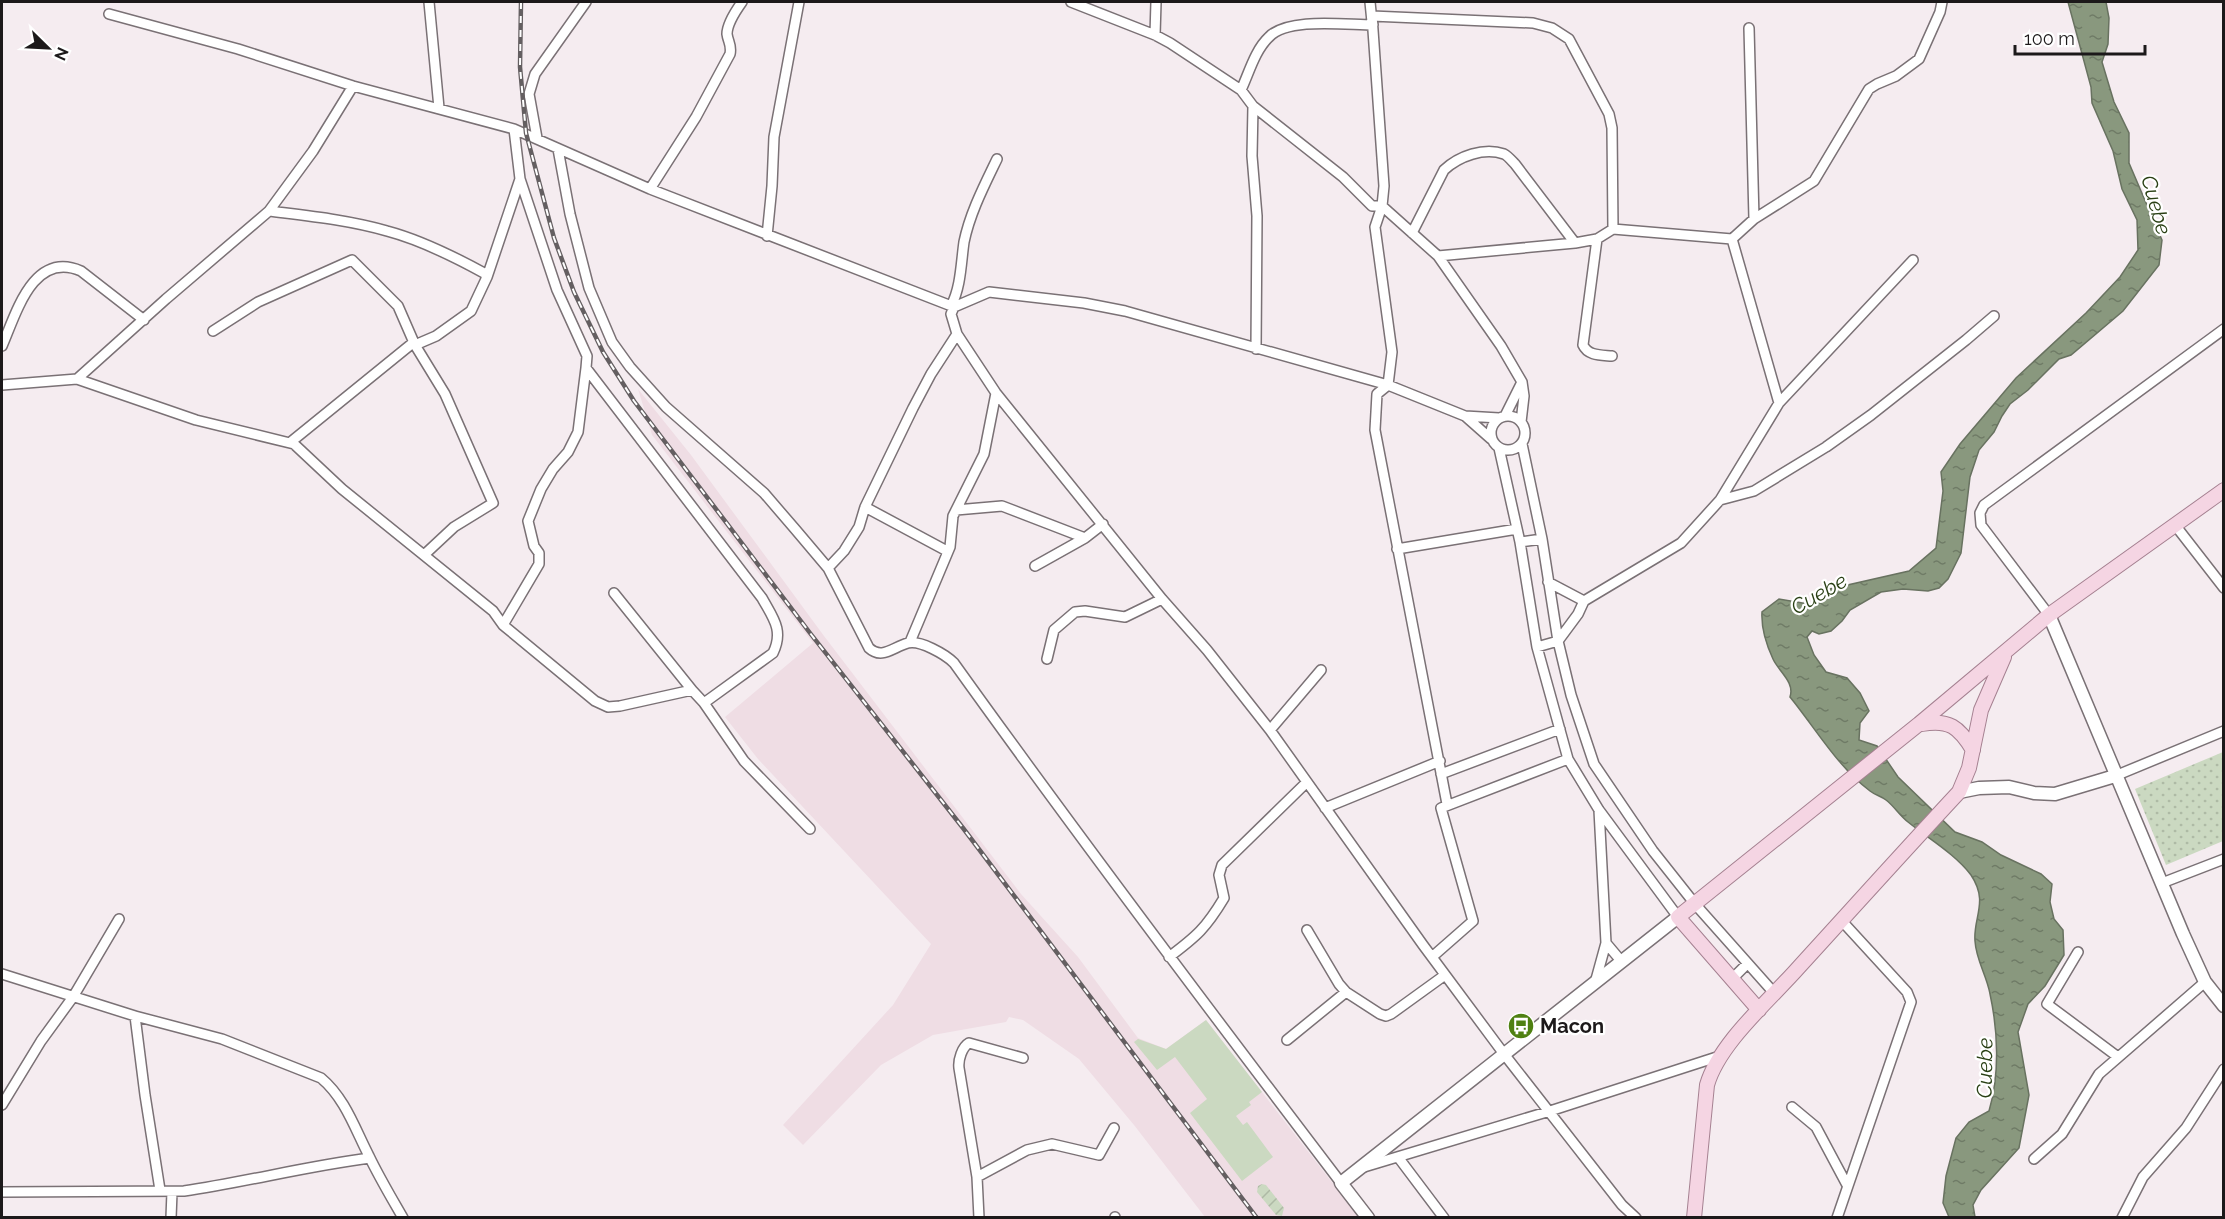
<svg xmlns="http://www.w3.org/2000/svg" width="2225" height="1219" viewBox="0 0 2225 1219" font-family="Raleway,sans-serif">
  <style>
    .built { fill: #efdde4 }
    .grass { fill: #cbd9c1 }
    .park { fill: url(#park-dots) }
    .garden { fill: url(#garden-furrows) }
    .water { fill: url(#water-ripples); stroke: #687260; stroke-width: 1.5 }
    .lines { fill: none; stroke-linecap: round; stroke-linejoin: round }
    .minor-casing { stroke: #7a7175; stroke-width: 12 }
    .secondary-casing { stroke: #7a7175; stroke-width: 15 }
    .primary-casing { stroke: #a58191; stroke-width: 16 }
    .minor { stroke: #fff; stroke-width: 9 }
    .secondary { stroke: #fff; stroke-width: 12 }
    .primary { stroke: #f5d5e3; stroke-width: 14 }
    .rail-casing { stroke: #645f61; stroke-width: 4.5 }
    .rail { stroke: #fff; stroke-width: 2; stroke-dasharray: 7; stroke-linecap: butt }
    .labels { text-anchor: middle; stroke-width: 4.5; stroke-linejoin: round; paint-order: stroke }
    .poi-label { font-size: 20px; font-weight: bold; fill: #1c191a; stroke: #fff; text-anchor: start }
    .water-label { font-size: 21px; font-style: italic; fill: #2a4015; stroke: #fff }
  </style>
  <defs>
    <pattern id="park-dots" width="8" height="8" patternUnits="userSpaceOnUse" patternTransform="scale(1.5)"><rect width="8" height="8" fill="#cbd9c1"/><path d="M2 2h.1M6 6h.1" fill="none" stroke="#aebaa5" stroke-width="1.8" stroke-linecap="round"/></pattern>
    <pattern id="garden-furrows" width="10" height="10" patternUnits="userSpaceOnUse" patternTransform="scale(1.5)"><rect width="10" height="10" fill="#cbd9c1"/><path d="M-1 1l2-2M0 10L10 0M9 11l2-2" fill="none" stroke="#aebaa5"/></pattern>
    <pattern id="water-ripples" width="26" height="14" patternUnits="userSpaceOnUse" patternTransform="scale(1.5)"><rect width="26" height="14" fill="#89987e"/><path d="M2 4q2-2 4 0t4 0M15 11q2-2 4 0t4 0" fill="none" stroke="#6f7b66"/></pattern>
  </defs>
  <rect width="100%" height="100%" fill="#f5ecf0"/>
  <path class="built" d="M 638,389 L 691,455 L 824,636 L 1021,894 L 1078,957 L 1138,1038 L 1166,1049 L 1206,1020 L 1359,1217 L 1205,1217 L 1134,1125 L 1079,1059 L 1023,1020 L 1009,1017 L 1006,1022 L 933,1035 L 881,1065 L 803,1145 L 783,1125 L 893,1005 L 931,944 L 758,759 L 725,717 L 813,643 L 652,435 Z"/>
  <path class="grass" d="M 1206,1020 L 1262,1092 L 1249,1102 L 1251,1105 L 1236,1116 L 1243,1125 L 1247,1122 L 1273,1157 L 1242,1181 L 1190,1113 L 1207,1099 L 1175,1057 L 1157,1070 L 1134,1042 L 1138,1039 L 1166,1049 Z"/>
  <path class="park" d="M 2223,752 L 2223,841 L 2166,865 L 2135,789 Z"/>
  <path class="garden" d="M 1262,1184 L 1266,1185 L 1284,1208 L 1282,1216 L 1276,1215 L 1257,1192 L 1258,1186 Z"/>
  <path class="water" d="M 2068,2 L 2106,2 L 2109,18 L 2108,44 L 2102,62 L 2114,102 L 2129,133 L 2129,163 L 2162,240 L 2159,265 L 2123,311 L 2071,355 L 2059,359 L 2028,390 L 2010,404 L 2002,416 L 1994,432 L 1979,450 L 1970,477 L 1961,553 L 1948,579 L 1939,588 L 1928,591 L 1903,589 L 1881,592 L 1850,610 L 1842,621 L 1831,631 L 1819,634 L 1812,631 L 1807,637 L 1814,655 L 1826,672 L 1847,678 L 1860,693 L 1869,711 L 1860,723 L 1859,740 L 1877,746 L 1898,777 L 1955,832 L 1982,842 L 2001,855 L 2041,874 L 2052,884 L 2050,902 L 2054,919 L 2063,930 L 2064,955 L 2045,986 L 2028,1004 L 2018,1032 L 2029,1095 L 2019,1148 L 1981,1190 L 1973,1205 L 1975,1217 L 1949,1217 L 1943,1203 L 1946,1176 L 1956,1138 L 1969,1122 L 1989,1111 C 2000,1074 1998,1031 1990,994 C 1987,976 1976,960 1975,941 C 1973,917 1989,902 1971,875 C 1955,854 1929,839 1908,822 C 1900,816 1894,806 1886,800 C 1881,796 1875,795 1870,791 C 1837,766 1816,729 1790,697 C 1795,682 1779,672 1773,659 C 1766,644 1761,629 1762,612 L 1779,599 L 1814,605 L 1830,589 L 1909,571 L 1936,548 L 1943,491 L 1941,472 L 1960,444 L 2016,378 L 2086,313 L 2120,277 L 2138,250 L 2137,220 L 2122,189 L 2113,151 L 2092,103 L 2091,87 Z"/>
  <g class="lines">
    <defs>
      <path id="minor" d="M 429,2 L 439,108
        M 1071,2 L 1155,35 L 1170,43 L 1241,90 L 1253,106 L 1343,177 L 1372,206 L 1382,206 L 1438,256 L 1501,346 L 1522,382 L 1524,396 L 1521,422
        M 1370,2 L 1372,22
        M 109,14 L 238,49 L 353,86 L 514,129 L 650,189 L 954,307 L 989,292 L 1084,303 L 1125,311 L 1388,385 L 1465,416 L 1491,439
        M 1749,28 L 1754,219
        M 1155,35 L 1156,2
        M 1241,90 C 1249,73 1255,50 1269,37 C 1288,17 1346,25 1373,25 L 1372,19
        M 1253,106 L 1252,156 L 1257,216 L 1256,349
        M 514,129 L 520,179 L 557,290 L 587,356 L 586,368 L 762,598 C 773,618 784,630 773,653 L 704,703
        M 537,138 L 529,94 L 535,74 L 586,2
        M 558,149 L 570,214 L 589,288 L 612,342 L 630,367 L 666,407 L 764,493 L 795,529 L 828,568 L 869,648 C 882,660 893,647 908,643 C 920,640 945,654 954,663 C 1080,839 1210,1011 1341,1183
        M 650,189 L 696,117 L 730,54 C 732,45 728,42 727,34 C 727,24 737,9 742,2
        M 269,211 C 309,216 349,220 387,231 C 421,240 453,256 484,273 L 487,277
        M 1412,233 L 1444,170 C 1459,156 1484,147 1504,154 C 1508,156 1512,161 1515,164 L 1575,243
        M 767,236 L 772,186 L 774,137 L 799,2
        M 1597,239 L 1583,345 C 1588,356 1601,355 1612,356
        M 1438,256 L 1575,243 L 1597,239 L 1613,229 L 1732,239 L 1754,219 L 1814,181 L 1869,89 L 1877,84 L 1896,76 L 1919,59 L 1940,12 L 1942,2
        M 951,306 C 961,287 961,263 964,242 C 970,213 984,186 997,159
        M 954,307 L 951,314 L 957,334 L 996,393 L 1162,599 L 1207,650 L 1270,730 L 1423,945 L 1504,1054 L 1622,1205 L 1636,1218
        M 213,331 L 258,302 L 352,260 L 398,306 L 415,345 L 445,394 L 493,503 L 454,527 L 424,555
        M 2,346 C 16,314 33,250 81,271 L 144,320
        M 77,379 L 166,299 L 269,211 L 313,151 L 353,86
        M 2,385 L 77,379 L 196,420 L 294,444 L 342,489 L 493,611 L 503,625 L 595,701 L 608,707 L 620,706 L 692,690 L 704,703 L 744,761 L 810,829
        M 1779,403 L 1913,260
        M1491 433a17 17 0 1 1 34 0a17 17 0 1 1-34 0Z
        M 1465,416 L 1499,418
        M 1505,416 L 1522,382
        M 294,444 L 292,441 L 414,342 L 415,345 L 436,336 L 471,311 L 487,277 L 520,179
        M 1522,444 L 1542,539 L 1558,641 L 1571,695 L 1594,764 L 1653,851 L 1695,904 L 1775,994
        M 1499,448 L 1520,542 L 1537,647 L 1568,759 L 1599,810 L 1678,917
        M 1720,500 L 1754,491 L 1826,447 L 1871,415 L 1966,340 L 1994,316
        M 865,507 L 947,551
        M 956,510 L 1002,506 L 1085,538
        M 2175,525 L 2224,588
        M 1520,542 L 1542,539
        M 1397,549 L 1517,529
        M 1035,566 L 1085,538 L 1103,524
        M 828,568 L 844,551 L 859,527 L 865,507 L 913,408 L 931,374 L 957,334
        M 1548,582 L 1584,601
        M 614,593 L 692,690
        M 2049,615 L 1981,525 L 1980,513 L 1984,505 L 2224,329
        M 503,625 L 539,564 L 539,553 L 534,546 L 528,521 L 541,489 L 553,469 L 568,452 L 578,432 L 586,368
        M 910,642 L 950,547 L 953,516 L 984,454 L 996,393
        M 1537,647 L 1558,641 L 1578,614 L 1584,601 L 1681,543 L 1720,500 L 1779,403 L 1732,239
        M 1047,659 L 1054,630 L 1075,612 L 1085,611 L 1125,617 L 1162,599
        M 1270,730 L 1321,670
        M 1441,774 L 1560,729
        M 2115,776 L 2224,731
        M 1447,804 L 1375,430 L 1377,394 L 1388,385 L 1392,352 L 1375,227 L 1382,206 L 1384,186 L 1372,16 L 1533,23 L 1552,28 L 1569,39 L 1609,114 L 1612,128 L 1613,229
        M 1325,808 L 1440,761
        M 2162,883 L 2224,859
        M 1307,930 L 1339,984 L 1346,992 L 1380,1014 L 1386,1016 L 1391,1014 L 1445,975
        M 1606,943 L 1622,962
        M 2078,952 L 2047,1004 L 2118,1057
        M 1169,957 C 1197,936 1206,928 1224,898 L 1219,875 L 1222,865 L 1307,782
        M 1432,957 L 1473,921 L 1441,808 L 1568,759
        M 2,974 L 135,1016 L 222,1039 L 321,1078 C 345,1098 355,1129 369,1156 C 379,1177 391,1197 403,1218
        M 1732,979 L 1747,964
        M 1595,983 L 1606,943 L 1599,810
        M 135,1016 L 145,1095 L 160,1190
        M 1287,1040 L 1346,992
        M 2,1105 L 41,1041 L 73,997 L 119,919
        M 1792,1107 L 1816,1127 L 1847,1185
        M 1398,1157 L 1444,1218
        M 2034,1159 L 2062,1134 L 2099,1074 L 2205,982
        M 1364,1167 L 1550,1111 L 1720,1056
        M 977,1177 L 1027,1150 L 1052,1144 L 1099,1155 L 1114,1128
        M 2,1192 L 184,1191 C 246,1182 307,1166 370,1158
        M 171,1218 L 172,1192
        M 979,1218 L 977,1177 L 959,1068 C 958,1060 962,1047 969,1043 L 1023,1058
        M 1115,1218 L 1115,1217
        M 1837,1218 L 1911,1002 L 1907,992 L 1841,920
        M 2122,1218 L 2143,1177 L 2186,1128 L 2224,1069"/>
      <path id="secondary" d="M 2049,615 L 2183,934 L 2205,982 L 2224,1006
        M 1959,792 L 1979,788 L 2009,787 L 2034,793 L 2055,794 L 2115,776
        M 1368,1218 L 1341,1183 L 1678,917"/>
      <path id="primary" d="M 1922,724 C 1949,719 1959,727 1973,750
        M 1759,1010 L 1678,917 L 1919,724 L 2049,615 L 2224,490
        M 1694,1218 L 1707,1085 C 1719,1043 1770,1000 1799,967 C 1852,909 1905,850 1959,792 L 1969,768 L 1981,710 L 2004,657"/>
    </defs>
    <use href="#minor" class="minor-casing"/>
    <use href="#secondary" class="secondary-casing"/>
    <use href="#primary" class="primary-casing"/>
    <use href="#minor" class="minor"/>
    <use href="#secondary" class="secondary"/>
    <use href="#primary" class="primary"/>
    <defs>
      <path id="rail" d="M 521,2 L 520,67 L 526,133 L 554,238 L 574,292 L 603,352 L 634,401 L 810,633 L 963,828 L 1257,1218"/>
    </defs>
    <use href="#rail" class="rail-casing"/>
    <use href="#rail" class="rail"/>
  </g>
  <defs>
    <symbol id="bus-disc" viewBox="-11 -11 22 22"><circle r="9.5" fill="#4f8112" stroke="#fff"/><path d="M-5-6H5V4H4V6H2V4H-2V6H-4V4H-5ZM-3.5-4V0h7V-4ZM-3.5 1.2v1.5H-2V1.2ZM2 1.2v1.5H3.5V1.2Z" fill="#fff"/></symbol>
  </defs>
  <g fill-rule="evenodd">
    <use href="#bus-disc" x="1506" y="1011" width="30" height="30"/>
  </g>
  <g class="labels">
    <g class="poi-label">
      <text x="1540" y="1033">Macon</text>
    </g>
    <g class="water-label">
      <text transform="translate(2156 205) rotate(74)" y="7">Cuebe</text>
      <text transform="translate(1819 594) rotate(-30)" y="7">Cuebe</text>
      <text transform="translate(1985 1068) rotate(-89)" y="7">Cuebe</text>
    </g>
  </g>
  <rect width="2225" height="1219" fill="none" stroke="#1c191a" stroke-width="6"/>
  <g transform="translate(48 48) rotate(114)" stroke="#ffffff" stroke-width="4.5" paint-order="stroke">
  <path d="M0-4.5L10 22L0 15L-10 22Z" fill="#1c191a"/>
  <text y="-9" font-size="16" font-weight="bold" text-anchor="middle" fill="#1c191a">N</text>
  </g>
  <path d="M2015 45v9h130v-9" fill="none" stroke="#1c191a" stroke-width="3"/>
  <text x="2024" y="45" font-size="18" fill="#1c191a" stroke="#ffffff" stroke-width="4.5" paint-order="stroke">100 m</text>
</svg>
